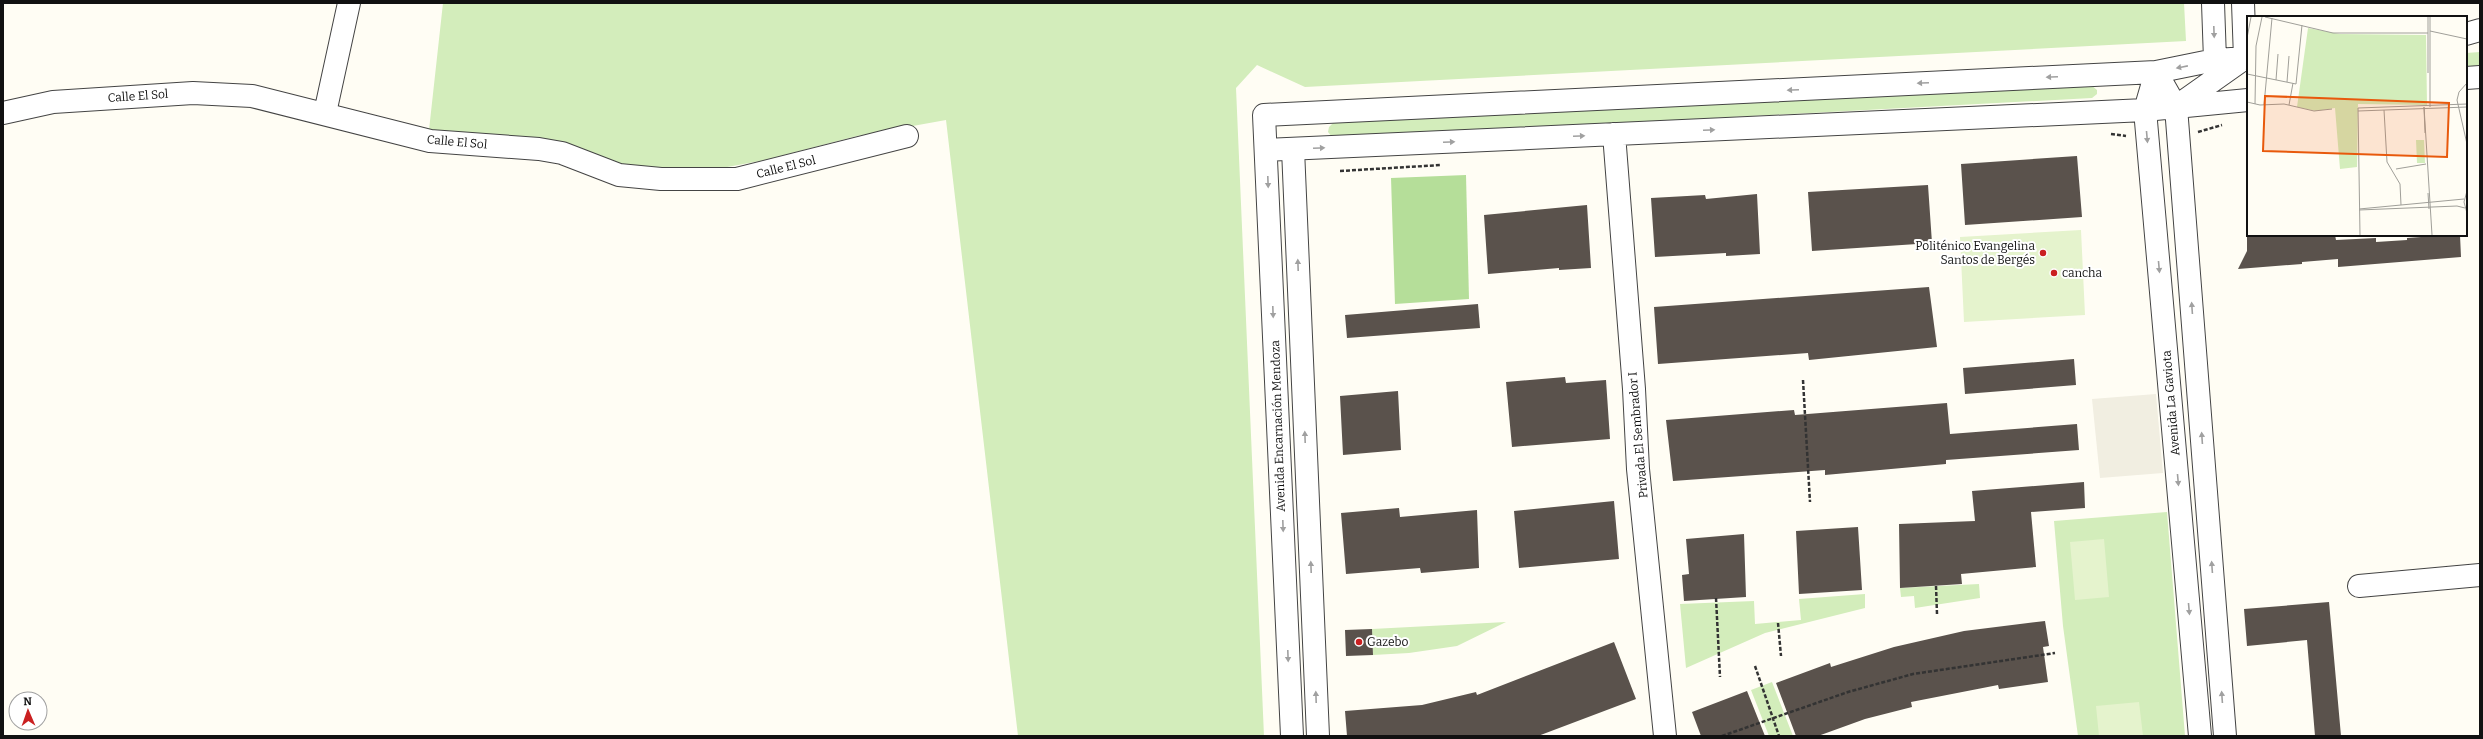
<svg xmlns="http://www.w3.org/2000/svg" width="2483" height="739" viewBox="0 0 2483 739" font-family="Bitter,serif">
  <style>
    .green { fill: #d3edbb }
    .forest { fill: #b5de99 }
    .pitch { fill: #e5f3cd }
    .plaza { fill: #f1eee1 }
    .building { fill: #5a524c }
    .lines { fill: none; stroke-linecap: round; stroke-linejoin: round }
    .minor-casing { stroke: #444; stroke-width: 24 }
    .path { stroke: #333; stroke-width: 2.5; stroke-dasharray: 4 2; stroke-linecap: butt }
    .minor { stroke: #fff; stroke-width: 22 }
    .oneway { fill: #a0a0a0 }
    .poi-dot { fill: #ca2021; stroke: #fff; stroke-width: 1.5 }
    .labels { text-anchor: middle; stroke-width: 4; stroke-linejoin: round; paint-order: stroke }
    .street-label { font-size: 12px; fill: #111; stroke: #fff }
    .poi-label { font-size: 12px; fill: #111; stroke: #fff; text-anchor: start }
    .inset-road { fill: none; stroke: #a09f99; stroke-width: 1 }
    .view { fill: #e8590c; fill-opacity: 0.15; stroke: #e8590c; stroke-width: 2 }
    .inset-edge { fill: none; stroke: #111; stroke-width: 2 }
  </style>
  <rect width="100%" height="100%" fill="#fffdf4"/>
  <path class="green" d="M 443,3 L 2184,3 L 2186,41 L 1305,87 L 1257,65 L 1236,88 L 1264,736 L 1018,736 L 946,120 L 857,136 L 765,160 L 700,172 L 629,170 L 429,130 Z
    M 2480,52 L 2480,65 L 2466,67 L 2466,53 Z
    M 2091,85 L 2097,90 L 2097,94 L 2092,98 L 1337,138 L 1332,137 L 1328,132 L 1329,127 L 1334,122 Z
    M 2167,512 L 2185,736 L 2078,736 L 2063,626 L 2054,521 Z
    M 1979,584 L 1980,598 L 1915,608 L 1914,596 L 1901,597 L 1900,588 Z
    M 1865,594 L 1865,608 L 1765,633 L 1686,668 L 1680,604 L 1754,601 L 1755,624 L 1801,620 L 1799,599 Z
    M 1506,622 L 1457,646 L 1409,653 L 1373,655 L 1372,629 Z
    M 1772,682 L 1793,736 L 1769,736 L 1751,690 Z"/>
  <path class="forest" d="M 1466,175 L 1469,299 L 1395,304 L 1391,178 Z"/>
  <path class="pitch" d="M 2081,230 L 2085,315 L 1964,322 L 1960,237 Z
    M 2104,539 L 2109,597 L 2075,600 L 2070,542 Z
    M 2139,702 L 2143,736 L 2099,736 L 2096,706 Z"/>
  <path class="plaza" d="M 2156,394 L 2163,473 L 2100,478 L 2092,399 Z"/>
  <path class="building" d="M 2077,156 L 2082,217 L 1965,225 L 1961,164 Z
    M 1928,185 L 1932,243 L 1812,251 L 1808,192 Z
    M 1757,194 L 1760,254 L 1726,256 L 1726,253 L 1655,257 L 1651,198 L 1705,195 L 1706,199 Z
    M 1587,205 L 1591,268 L 1559,270 L 1559,268 L 1488,274 L 1484,215 Z
    M 2247,235 L 2335,235 L 2336,240 L 2376,238 L 2376,242 L 2407,240 L 2407,238 L 2421,237 L 2421,235 L 2460,235 L 2461,257 L 2338,267 L 2338,259 L 2302,262 L 2302,264 L 2238,269 L 2247,251 Z
    M 1929,287 L 1937,347 L 1809,360 L 1808,353 L 1658,364 L 1654,307 Z
    M 1478,304 L 1480,328 L 1347,338 L 1345,315 Z
    M 2074,359 L 2076,385 L 1965,394 L 1963,368 Z
    M 1565,377 L 1566,383 L 1606,380 L 1610,439 L 1512,447 L 1506,382 Z
    M 1398,391 L 1401,450 L 1343,455 L 1340,396 Z
    M 1947,403 L 1950,434 L 2077,424 L 2079,450 L 1946,460 L 1946,464 L 1825,475 L 1825,470 L 1673,481 L 1666,420 L 1794,410 L 1795,415 Z
    M 2084,482 L 2085,508 L 2031,512 L 2036,567 L 1961,574 L 1962,584 L 1900,588 L 1899,524 L 1975,521 L 1972,491 Z
    M 1614,501 L 1619,559 L 1519,568 L 1514,511 Z
    M 1399,508 L 1400,517 L 1477,510 L 1479,568 L 1421,573 L 1420,568 L 1346,574 L 1341,513 Z
    M 1858,527 L 1862,590 L 1799,594 L 1796,531 Z
    M 1744,534 L 1746,597 L 1684,601 L 1682,575 L 1689,574 L 1686,539 Z
    M 2329,602 L 2341,736 L 2315,736 L 2307,640 L 2247,646 L 2244,609 Z
    M 2045,621 L 2049,646 L 2043,647 L 2048,682 L 1999,689 L 1998,685 L 1911,702 L 1912,707 L 1865,719 L 1818,736 L 1796,736 L 1776,683 L 1830,663 L 1831,667 L 1894,647 L 1964,631 Z
    M 1372,629 L 1373,655 L 1346,656 L 1345,630 Z
    M 1614,642 L 1636,699 L 1538,736 L 1347,736 L 1345,711 L 1422,705 L 1476,692 L 1477,695 Z
    M 1747,691 L 1765,736 L 1701,736 L 1692,712 Z"/>
  <g class="lines">
    <defs>
      <path id="minor" d="M 2213,3 L 2215,60
        M 2466,34 L 2480,30
        M 2156,72 L 2176,107 L 2225,736
        M 2156,72 L 2145,110 L 2200,736
        M 2466,78 L 2480,77
        M 2177,106 L 2245,58 L 2243,3
        M 3,113 L 53,102 L 193,93 L 252,96 L 430,141 L 539,149 L 562,153 L 619,175 L 661,179 L 737,179 L 907,136
        M 325,113 L 349,3
        M 1614,134 L 1634,389 L 1638,469 L 1665,736
        M 1293,149 L 1318,736
        M 1266,150 L 2145,110 L 2248,100
        M 2359,586 L 2480,575
        M 1292,736 L 1264,115 L 2156,72 L 2215,60 L 2248,58"/>
    </defs>
    <use href="#minor" class="minor-casing"/>
    <path class="path" d="M 2198,132 L 2222,125
      M 2111,134 L 2126,136
      M 1340,171 L 1441,165
      M 1803,380 L 1810,502
      M 1936,586 L 1937,614
      M 1716,598 L 1720,677
      M 1778,623 L 1781,656
      M 1755,666 L 1779,736
      M 1722,736 L 1848,692 L 1913,674 L 2055,653"/>
    <use href="#minor" class="minor"/>
  </g>
  <defs><path id="oneway-solid" d="M-6-.8H1V-3.2L6.5 0L1 3.2V.8H-6Z"/></defs>
  <g class="oneway">
    <use href="#oneway-solid" transform="translate(2214 32) rotate(88)"/>
    <use href="#oneway-solid" transform="translate(2182 67) rotate(169)"/>
    <use href="#oneway-solid" transform="translate(2052 77) rotate(177)"/>
    <use href="#oneway-solid" transform="translate(1923 83) rotate(177)"/>
    <use href="#oneway-solid" transform="translate(1793 90) rotate(177)"/>
    <use href="#oneway-solid" transform="translate(1709 130) rotate(-3)"/>
    <use href="#oneway-solid" transform="translate(1579 136) rotate(-3)"/>
    <use href="#oneway-solid" transform="translate(2147 137) rotate(85)"/>
    <use href="#oneway-solid" transform="translate(1449 142) rotate(-3)"/>
    <use href="#oneway-solid" transform="translate(1319 148) rotate(-3)"/>
    <use href="#oneway-solid" transform="translate(1268 182) rotate(88)"/>
    <use href="#oneway-solid" transform="translate(1298 265) rotate(-92)"/>
    <use href="#oneway-solid" transform="translate(2159 267) rotate(85)"/>
    <use href="#oneway-solid" transform="translate(2192 308) rotate(-94)"/>
    <use href="#oneway-solid" transform="translate(1273 312) rotate(88)"/>
    <use href="#oneway-solid" transform="translate(1305 437) rotate(-92)"/>
    <use href="#oneway-solid" transform="translate(2202 438) rotate(-94)"/>
    <use href="#oneway-solid" transform="translate(2178 480) rotate(85)"/>
    <use href="#oneway-solid" transform="translate(1283 526) rotate(88)"/>
    <use href="#oneway-solid" transform="translate(1311 567) rotate(-92)"/>
    <use href="#oneway-solid" transform="translate(2212 567) rotate(-94)"/>
    <use href="#oneway-solid" transform="translate(2189 609) rotate(85)"/>
    <use href="#oneway-solid" transform="translate(1288 656) rotate(88)"/>
    <use href="#oneway-solid" transform="translate(1316 697) rotate(-92)"/>
    <use href="#oneway-solid" transform="translate(2222 697) rotate(-94)"/>
  </g>
  <g class="poi-dot">
    <circle cx="2043" cy="253" r="4"/>
    <circle cx="2054" cy="273" r="4"/>
    <circle cx="1359" cy="642" r="4"/>
  </g>
  <g class="labels">
    <g class="street-label">
      <text transform="translate(138 96) rotate(-4)" y="4">Calle El Sol</text>
      <text transform="translate(457 142) rotate(5)" y="4">Calle El Sol</text>
      <text transform="translate(786 167) rotate(-14)" y="4">Calle El Sol</text>
      <text transform="translate(2171 403) rotate(-95)" y="4">Avenida La Gaviota</text>
      <text transform="translate(1278 426) rotate(-92)" y="4">Avenida Encarnación Mendoza</text>
      <text transform="translate(1638 435) rotate(-95)" y="4">Privada El Sembrador I</text>
    </g>
    <g class="poi-label">
      <text x="2035" y="250" text-anchor="end">Politénico Evangelina<tspan x="2035" dy="14">Santos de Bergés</tspan></text>
      <text x="2062" y="277">cancha</text>
      <text x="1367" y="646">Gazebo</text>
    </g>
  </g>
  <g transform="translate(2247 16)">
    <rect width="220" height="220" fill="#fffdf4"/>
    <path d="M 61,12 L 93,18 L 179,19 L 180,89 L 111,88 L 110,151 L 93,153 L 88,92 L 69,95 L 50,91 ZM 169,124 L 177,124 L 178,147 L 170,147 Z" fill="#d3edbb"/>
    <path class="inset-road" d="M 18,1 L 86,17 L 181,17M 181,1 L 181,57M 183,1 L 183,91M 183,15 L 220,23M 0,22 L 4,1M 0,58 L 49,68 L 55,9M 29,64 L 31,38M 40,66 L 42,40M 220,67 L 212,76 L 210,84 L 220,128M 0,86 L 13,89 L 37,88 L 67,95 L 85,93M 8,88 L 9,30 L 15,1M 17,89 L 25,2M 42,89 L 46,67M 177,91 L 185,219M 177,91 L 178,117M 137,94 L 140,146 L 153,168 L 154,189M 111,95 L 220,91M 149,153 L 179,148M 220,175 L 217,186 L 220,197M 181,177 L 182,193M 112,193 L 217,183M 112,194 L 210,190 L 218,192M 113,219 L 111,92 L 220,88"/>
    <path class="view" d="M 18,80 L 202,87 L 200,141 L 16,135 Z"/>
    <rect width="220" height="220" class="inset-edge"/>
  </g>
  <rect width="2483" height="739" fill="none" stroke="#111111" stroke-width="8"/>
  <g transform="translate(28 711) rotate(358)"><circle r="19" fill="#ffffff" stroke="#a0a0a0"/>
  <path d="M0-3L7 15L0 10L-7 15Z" fill="#ca2021"/>
  <text y="-6" font-size="11" font-weight="bold" text-anchor="middle" fill="#111111">N</text>
  </g>
</svg>
